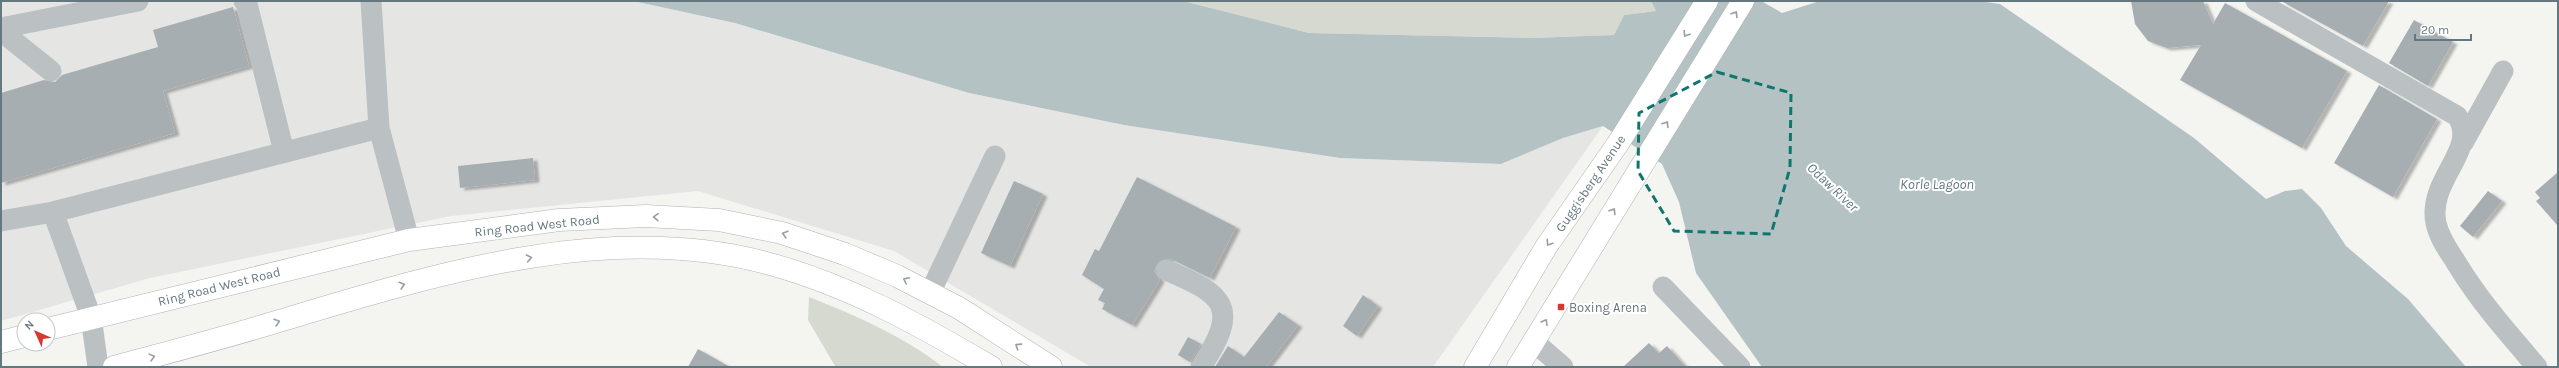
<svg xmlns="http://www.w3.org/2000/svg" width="2559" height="368" viewBox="0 0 2559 368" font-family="Karla,sans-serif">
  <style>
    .built { fill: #e5e5e4 }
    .green { fill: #d5d9d0 }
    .water { fill: #b4c2c4 }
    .building { fill: #a6aeb1; filter: url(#shadow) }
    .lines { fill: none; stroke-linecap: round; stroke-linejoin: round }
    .major-casing { stroke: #afb4b6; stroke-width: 23 }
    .minor { stroke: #bbc0c2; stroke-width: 21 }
    .major { stroke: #fff; stroke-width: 22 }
    .oneway { stroke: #94a0a5 }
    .marked { fill: none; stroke: #0f766e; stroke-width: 3; stroke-dasharray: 8 5; stroke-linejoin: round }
    .poi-dot { fill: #d33a31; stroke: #fff; stroke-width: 1.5 }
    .labels { text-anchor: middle; stroke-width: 4; stroke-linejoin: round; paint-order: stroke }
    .street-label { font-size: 13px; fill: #66787f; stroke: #fff }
    .poi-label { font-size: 13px; fill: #66787f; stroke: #fff; text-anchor: start }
    .water-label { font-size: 14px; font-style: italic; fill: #617a7c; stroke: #fff }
  </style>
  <defs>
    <filter id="shadow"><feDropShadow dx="4.5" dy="2.5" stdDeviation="1" flood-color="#0004"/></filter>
  </defs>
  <rect width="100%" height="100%" fill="#f4f4f1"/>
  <path class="built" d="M 1,1 L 633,1 L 735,23 L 969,93 L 1124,125 L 1340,158 L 1501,164 L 1563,138 L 1603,126 L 1433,367 L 1091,367 L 894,251 L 698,191 L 451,216 L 150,278 L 1,321 Z"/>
  <path class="green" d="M 1183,1 L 1651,1 L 1656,11 L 1624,15 L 1614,35 L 1532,38 L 1309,33 Z
    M 809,297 C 855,315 903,336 943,367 L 835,366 L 808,320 Z"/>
  <path class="water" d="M 633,1 L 1183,1 L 1309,33 L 1532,38 L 1614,35 L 1624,15 L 1656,11 L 1651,1 L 1761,1 L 1782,13 L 1820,1 L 1979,1 L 2000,4 L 2194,138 L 2266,199 L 2285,191 L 2302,189 L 2321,208 L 2346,246 L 2408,299 L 2466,367 L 1762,367 L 1696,273 L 1679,202 L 1662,164 L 1603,126 L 1563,138 L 1501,164 L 1340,158 L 1124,125 L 969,93 L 735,23 Z"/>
  <path class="building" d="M 2131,1 L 2203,1 L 2213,24 L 2225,3 L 2347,71 L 2302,148 L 2180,80 L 2201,45 L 2167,48 L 2148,41 L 2135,24 Z
    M 2281,1 L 2389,1 L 2363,46 Z
    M 233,7 L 249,66 L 163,91 L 175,133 L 1,183 L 1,93 L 44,80 L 55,82 L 62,75 L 158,47 L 153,30 Z
    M 2414,20 L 2453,42 L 2428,86 L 2389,63 Z
    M 2379,85 L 2437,119 L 2393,197 L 2334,163 Z
    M 533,158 L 535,180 L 460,188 L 458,166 Z
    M 2558,172 L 2558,226 L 2536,201 L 2540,198 L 2535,192 Z
    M 1137,177 L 1236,227 L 1210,278 L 1171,259 L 1159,261 L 1154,271 L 1160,280 L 1132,325 L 1102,309 L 1105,303 L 1098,300 L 1104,289 L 1082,275 L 1095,249 L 1099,251 Z
    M 1014,181 L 1043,194 L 1010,266 L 981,253 Z
    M 2488,191 L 2502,201 L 2473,237 L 2460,226 Z
    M 1363,295 L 1378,306 L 1357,336 L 1343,326 Z
    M 1279,312 L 1298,325 L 1266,367 L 1215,367 L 1228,346 L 1244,357 Z
    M 1188,337 L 1201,344 L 1190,362 L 1178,355 Z
    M 1649,343 L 1659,353 L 1667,346 L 1686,367 L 1623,367 Z
    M 698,349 L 730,367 L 688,367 Z"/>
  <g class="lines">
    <defs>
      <path id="major" d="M 48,329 L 409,240 L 559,220 L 646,216 L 719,220 L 782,233 L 845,254 L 897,276 L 959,308 L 1051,367
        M 1,342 L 24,336
        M 114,367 C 169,352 224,338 279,321 C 434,275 607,219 770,264 C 850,286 920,325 991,367
        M 1475,367 L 1546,247 L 1619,142 L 1707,1
        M 1518,367 L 1743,1"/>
    </defs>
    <use href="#major" class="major-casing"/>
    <path class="minor" d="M 244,1 L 247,4 L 284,152
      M 371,1 L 379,128 L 409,240
      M 2256,1 L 2457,116 C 2480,149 2427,179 2436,223 C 2439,238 2449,251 2457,264 C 2481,303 2507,332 2537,367
      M 1,28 L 138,1
      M 1,31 L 51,71
      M 2463,143 L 2503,71
      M 53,212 L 91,317 L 98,367
      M 1,221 L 53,212 L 379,128
      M 1166,270 C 1226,295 1240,308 1201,367
      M 1663,287 L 1740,367
      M 930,293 L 995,156
      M 1533,341 L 1563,367"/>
    <use href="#major" class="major"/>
  </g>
  <defs><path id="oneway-chevron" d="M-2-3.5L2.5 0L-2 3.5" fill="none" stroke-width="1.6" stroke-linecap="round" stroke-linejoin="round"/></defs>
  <g class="oneway">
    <use href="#oneway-chevron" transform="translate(1735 14) rotate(-58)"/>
    <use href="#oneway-chevron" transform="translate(1686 34) rotate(122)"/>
    <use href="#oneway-chevron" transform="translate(1666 124) rotate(-58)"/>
    <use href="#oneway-chevron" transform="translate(1613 211) rotate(-58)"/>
    <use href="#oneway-chevron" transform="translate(656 217) rotate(-177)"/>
    <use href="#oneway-chevron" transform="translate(785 234) rotate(-164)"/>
    <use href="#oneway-chevron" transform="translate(1549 243) rotate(124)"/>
    <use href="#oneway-chevron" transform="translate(529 258) rotate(-11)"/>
    <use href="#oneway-chevron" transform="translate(906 280) rotate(-153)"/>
    <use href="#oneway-chevron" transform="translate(402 285) rotate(-17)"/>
    <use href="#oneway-chevron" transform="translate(277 322) rotate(-17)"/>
    <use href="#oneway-chevron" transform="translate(1545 322) rotate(-59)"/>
    <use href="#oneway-chevron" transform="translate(1018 346) rotate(-147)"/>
    <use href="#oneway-chevron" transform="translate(152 357) rotate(-15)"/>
  </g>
  <path class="marked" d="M 1717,72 L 1791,93 L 1790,168 L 1771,234 L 1674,231 L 1638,171 L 1639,113 Z"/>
  <rect class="poi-dot" x="1557" y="303" width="8" height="8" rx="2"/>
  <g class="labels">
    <g class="street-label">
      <text transform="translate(1590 183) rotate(-56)" y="5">Guggisberg Avenue</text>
      <text transform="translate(537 225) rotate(-6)" y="5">Ring Road West Road</text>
      <text transform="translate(219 286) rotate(-14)" y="5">Ring Road West Road</text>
    </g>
    <g class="poi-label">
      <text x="1569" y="312">Boxing Arena</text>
    </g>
    <g class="water-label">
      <text x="1937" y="189">Korle Lagoon</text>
      <text transform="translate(1833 187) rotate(43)" y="5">Odaw River</text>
    </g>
  </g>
  <rect width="2559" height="368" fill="none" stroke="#66787f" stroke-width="4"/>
  <g transform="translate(36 332) rotate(315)"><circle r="19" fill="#ffffff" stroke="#c2c9cc"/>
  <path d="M0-3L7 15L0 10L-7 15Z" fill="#d33a31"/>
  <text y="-6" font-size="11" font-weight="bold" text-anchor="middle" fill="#66787f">N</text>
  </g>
  <path d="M2415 34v6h56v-6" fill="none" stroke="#66787f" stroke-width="2"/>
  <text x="2421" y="34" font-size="12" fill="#66787f" stroke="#ffffff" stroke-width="3" paint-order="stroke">20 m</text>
</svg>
